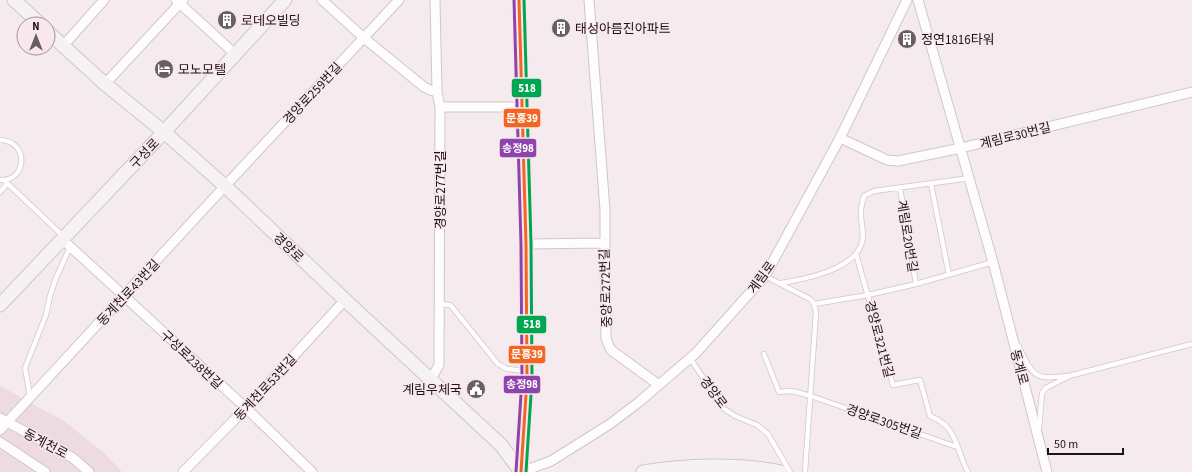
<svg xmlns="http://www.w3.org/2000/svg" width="1192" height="472" viewBox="0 0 1192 472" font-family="'Source Sans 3','Noto Sans KR',sans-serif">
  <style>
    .built { fill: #eddbe0 }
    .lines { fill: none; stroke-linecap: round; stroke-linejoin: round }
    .lane-casing { stroke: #cec7c9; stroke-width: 6 }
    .street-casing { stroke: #cec7c9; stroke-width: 11 }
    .secondary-casing { stroke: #cec7c9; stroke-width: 15 }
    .lane { stroke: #fefcfc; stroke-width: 4.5 }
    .street { stroke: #fefcfc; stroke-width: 9 }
    .secondary { stroke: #f6f1f2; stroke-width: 13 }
    .bus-1-casing { stroke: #f9e7ec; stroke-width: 6 }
    .bus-2-casing { stroke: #f9e7ec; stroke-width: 6 }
    .bus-3-casing { stroke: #f9e7ec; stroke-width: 6 }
    .bus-1 { stroke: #f26522; stroke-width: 3 }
    .bus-2 { stroke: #8e44ad; stroke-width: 3 }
    .bus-3 { stroke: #00a651; stroke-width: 3 }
    .labels { text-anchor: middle; stroke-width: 3; stroke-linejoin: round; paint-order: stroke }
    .poi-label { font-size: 13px; fill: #1a1416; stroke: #f9e7ec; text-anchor: start }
    .street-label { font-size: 13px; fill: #1a1416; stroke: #f9e7ec }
    .line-badge { stroke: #f9e7ec; stroke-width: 1.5 }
    .badge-label { font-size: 11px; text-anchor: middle; font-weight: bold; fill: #fff }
  </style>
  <rect width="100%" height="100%" fill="#f5ebee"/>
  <path class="built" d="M 0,386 L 64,421 L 104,453 L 122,472 L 0,472 Z"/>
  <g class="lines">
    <defs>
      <path id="lane" d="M 0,140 C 30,141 27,182 0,180
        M 4,180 L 64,237
        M 931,184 L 949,275
        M 900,188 L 916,284
        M 0,192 L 7,184
        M 856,254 L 893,385 L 920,380 L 930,416 C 934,418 938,419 941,422 C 957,432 959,457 968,472
        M 765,276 L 810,299 L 814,304 L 816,312 L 805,472
        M 781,283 C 805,279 855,270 862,242 C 865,232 860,222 861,211 C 861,206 863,201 864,196 L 874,191 L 970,178
        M 440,304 L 450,305 L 452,307 L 498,364 L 507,369 L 525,371
        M 814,304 L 868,295 L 916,284 L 993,262
        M 1018,345 C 1023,355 1030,375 1043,377 C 1051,378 1061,376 1069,376 L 1046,388 L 1042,393 L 1039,429
        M 764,354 L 779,392 L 792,391 L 811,396 L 957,447
        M 690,358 L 723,408 L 735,416 L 757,425 L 768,434 L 790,472
        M 1069,376 L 1192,344
        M 30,396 L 25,368 L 46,315 L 50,296 L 56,278 L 70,247"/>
      <path id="street" d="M 176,0 L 235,54
        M 322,0 L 364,38 L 424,87 L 430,90 L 437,92
        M 589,0 L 605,210 L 605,243
        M 918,0 L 993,262 L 1047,472
        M 63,46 L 104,0
        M 105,84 L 183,0
        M 440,107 L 522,107
        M 840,138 L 887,160 L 898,161 L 961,148 L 1192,92
        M 62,239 L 246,408 L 312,472
        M 526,244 L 605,243 L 606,338 L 609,346 L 611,350 L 659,385
        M 431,379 L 439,365 L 440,107 L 437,92 L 435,0
        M 0,418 L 73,458 L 89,472
        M 0,430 L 225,186 L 399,0
        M 0,442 L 45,472
        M 183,472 L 246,408 L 345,300
        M 521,472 L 551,461 L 610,424 L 639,402 L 696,353 L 765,276 L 840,138 L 907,0"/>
      <path id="secondary" d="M 14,0 L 40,24
        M 519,0 L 526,244 L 527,379 L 521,472
        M 48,32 L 105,84 L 164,132 L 225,186 L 345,300 L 501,445 L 521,472
        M 0,305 L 164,132 L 285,0
        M 643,472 C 684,465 739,463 781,472"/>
    </defs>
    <use href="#lane" class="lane-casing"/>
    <use href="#street" class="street-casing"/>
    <use href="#secondary" class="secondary-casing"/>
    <use href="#lane" class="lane"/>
    <use href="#street" class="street"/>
    <use href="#secondary" class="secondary"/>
    <defs>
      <path id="bus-1" d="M 519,0 L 526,244 L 527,379 L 521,472"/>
      <path id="bus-2" d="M 514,0 L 521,244 L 522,379 L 516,472"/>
      <path id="bus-3" d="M 524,0 L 531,244 L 532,379 L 526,472"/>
    </defs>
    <use href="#bus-1" class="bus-1-casing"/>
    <use href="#bus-2" class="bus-2-casing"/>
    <use href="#bus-3" class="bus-3-casing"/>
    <use href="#bus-1" class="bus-1"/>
    <use href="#bus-2" class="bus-2"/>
    <use href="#bus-3" class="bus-3"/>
  </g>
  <defs>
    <symbol id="building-disc" viewBox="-11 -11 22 22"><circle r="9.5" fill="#675f62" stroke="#f9e7ec"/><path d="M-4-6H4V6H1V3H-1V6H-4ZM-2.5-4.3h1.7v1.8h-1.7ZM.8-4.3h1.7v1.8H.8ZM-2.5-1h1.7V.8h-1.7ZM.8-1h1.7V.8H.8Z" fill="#fff"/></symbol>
    <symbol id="hotel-disc" viewBox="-11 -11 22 22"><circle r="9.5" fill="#675f62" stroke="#f9e7ec"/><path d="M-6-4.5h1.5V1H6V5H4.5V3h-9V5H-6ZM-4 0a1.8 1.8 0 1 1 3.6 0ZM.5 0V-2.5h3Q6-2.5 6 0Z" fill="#fff"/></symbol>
    <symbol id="civic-disc" viewBox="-11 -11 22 22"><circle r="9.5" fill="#675f62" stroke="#f9e7ec"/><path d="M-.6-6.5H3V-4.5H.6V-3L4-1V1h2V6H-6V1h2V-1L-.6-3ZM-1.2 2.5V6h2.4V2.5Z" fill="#fff"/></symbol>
  </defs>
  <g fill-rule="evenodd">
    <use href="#building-disc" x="216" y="9" width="22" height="22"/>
    <use href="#building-disc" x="550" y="17" width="22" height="22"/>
    <use href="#building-disc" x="896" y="28" width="22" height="22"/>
    <use href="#hotel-disc" x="153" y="58" width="22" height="22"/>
    <use href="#civic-disc" x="465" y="378" width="22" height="22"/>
  </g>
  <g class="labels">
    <g class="poi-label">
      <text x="241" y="25">로데오빌딩</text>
      <text x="575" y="33">태성아름진아파트</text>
      <text x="921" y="44">정연1816타워</text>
      <text x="178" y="74">모노모텔</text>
      <text x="462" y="394" text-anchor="end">계림우체국</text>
    </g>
    <g class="street-label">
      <text transform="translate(312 93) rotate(-47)" y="5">경양로259번길</text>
      <text transform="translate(1015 135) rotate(-14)" y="5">계림로30번길</text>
      <text transform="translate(144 153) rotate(-46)" y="5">구성로</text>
      <text transform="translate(440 190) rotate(-90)" y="5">경양로277번길</text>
      <text transform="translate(908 236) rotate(81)" y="5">계림로20번길</text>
      <text transform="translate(289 247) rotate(44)" y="5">경양로</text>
      <text transform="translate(761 277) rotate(-54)" y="5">계림로</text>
      <text transform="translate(605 288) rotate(-92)" y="5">중앙로272번길</text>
      <text transform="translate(128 292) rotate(-47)" y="5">동계천로43번길</text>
      <text transform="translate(880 339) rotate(75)" y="5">경양로321번길</text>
      <text transform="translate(192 359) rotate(43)" y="5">구성로238번길</text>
      <text transform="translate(1020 367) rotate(75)" y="5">동계로</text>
      <text transform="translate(265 387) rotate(-47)" y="5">동계천로53번길</text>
      <text transform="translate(714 392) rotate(53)" y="5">경양로</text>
      <text transform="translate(884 421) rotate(19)" y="5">경양로305번길</text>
      <text transform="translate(46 443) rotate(28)" y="5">동계천로</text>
    </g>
  </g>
  <g class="line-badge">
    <rect x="511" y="78" width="31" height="20" rx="4" fill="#00a651"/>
    <rect x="503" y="108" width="38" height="20" rx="4" fill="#f26522"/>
    <rect x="499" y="138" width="38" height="20" rx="4" fill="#8e44ad"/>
    <rect x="516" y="315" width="31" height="19" rx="4" fill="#00a651"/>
    <rect x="508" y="345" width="38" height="19" rx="4" fill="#f26522"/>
    <rect x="503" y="375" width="38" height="19" rx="4" fill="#8e44ad"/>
  </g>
  <g class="badge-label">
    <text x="527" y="92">518</text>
    <text x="522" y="122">문흥39</text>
    <text x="518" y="152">송정98</text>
    <text x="532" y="328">518</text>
    <text x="527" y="358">문흥39</text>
    <text x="522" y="388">송정98</text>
  </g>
  <g transform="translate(36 36)"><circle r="19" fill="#f9e7ec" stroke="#a09396"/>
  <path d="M0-3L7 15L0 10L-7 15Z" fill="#675f62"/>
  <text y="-6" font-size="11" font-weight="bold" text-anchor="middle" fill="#1a1416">N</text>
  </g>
  <path d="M1048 448v6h75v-6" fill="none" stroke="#1a1416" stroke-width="2"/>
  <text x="1054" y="448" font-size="12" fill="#1a1416" stroke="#f9e7ec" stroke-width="3" paint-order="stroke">50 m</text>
</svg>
